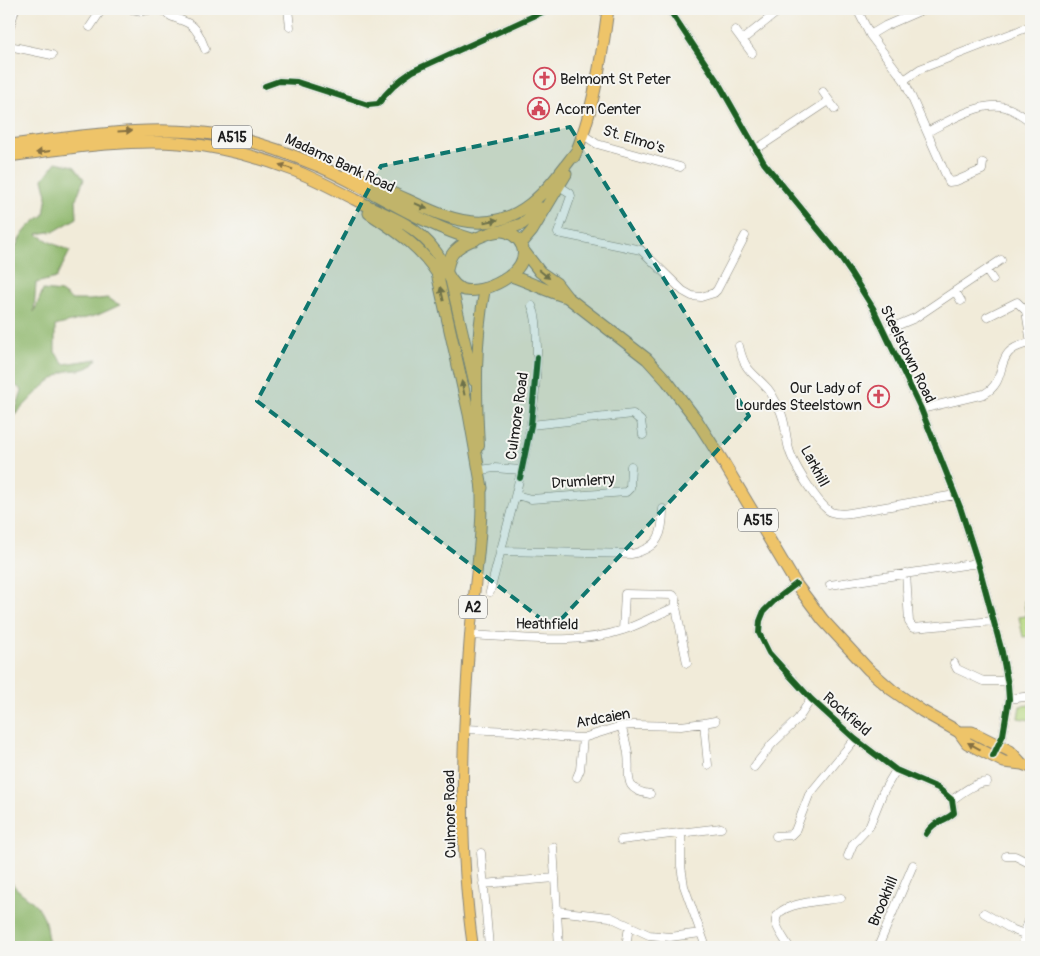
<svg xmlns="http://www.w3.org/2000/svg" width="1040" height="956" viewBox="0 0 1040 956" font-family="Pangolin,sans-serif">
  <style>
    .green { fill: #b5d77f; stroke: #687a4e }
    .forest { fill: #90b86e; stroke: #566a45 }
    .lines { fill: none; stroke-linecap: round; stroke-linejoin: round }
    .minor-casing { stroke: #86847a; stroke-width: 9 }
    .major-casing { stroke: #86847a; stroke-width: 12 }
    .highway-casing { stroke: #86847a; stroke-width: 13 }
    .minor { stroke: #fff; stroke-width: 8 }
    .major { stroke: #eec469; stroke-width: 10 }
    .highway { stroke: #eec469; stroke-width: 11 }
    .cycleway-casing { stroke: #f6f6f2; stroke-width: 9 }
    .cycleway { stroke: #1b5e20; stroke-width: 6 }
    .oneway { fill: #857042 }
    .marked { fill: #0f766e; fill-opacity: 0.2; stroke: #0f766e; stroke-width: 4; stroke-dasharray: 10 6; stroke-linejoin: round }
    .labels { text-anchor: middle; stroke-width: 4; stroke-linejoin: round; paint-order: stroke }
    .shield { fill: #f6f6f2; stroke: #5d5d5c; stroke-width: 1 }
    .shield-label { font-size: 14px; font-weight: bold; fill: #1c1c1c }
    .poi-label { font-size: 15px; fill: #1c1c1c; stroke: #f6f6f2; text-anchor: start }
    .street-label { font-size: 15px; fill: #1c1c1c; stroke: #f6f6f2 }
  </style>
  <rect width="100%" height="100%" fill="#f6f6f2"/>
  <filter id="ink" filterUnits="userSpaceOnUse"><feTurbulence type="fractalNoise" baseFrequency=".02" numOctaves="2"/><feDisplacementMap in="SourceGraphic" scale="10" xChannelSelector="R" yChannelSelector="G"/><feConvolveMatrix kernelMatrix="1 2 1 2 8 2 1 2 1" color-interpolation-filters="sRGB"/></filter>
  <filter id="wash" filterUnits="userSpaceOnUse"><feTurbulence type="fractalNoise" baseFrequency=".0096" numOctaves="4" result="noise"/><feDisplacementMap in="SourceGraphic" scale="20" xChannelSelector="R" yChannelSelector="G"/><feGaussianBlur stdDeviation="1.12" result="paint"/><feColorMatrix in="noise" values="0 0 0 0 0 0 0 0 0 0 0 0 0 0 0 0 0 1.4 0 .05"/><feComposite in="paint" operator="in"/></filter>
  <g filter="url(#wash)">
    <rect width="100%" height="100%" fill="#f1ebd9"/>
    <path class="green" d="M 1031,600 L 1031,622 L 1027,623 L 1030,636 L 1023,637 L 1019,617 L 1026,616 L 1024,601 Z
      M 1031,705 L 1031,720 L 1018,718 L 1020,706 Z"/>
    <path class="forest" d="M 56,162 L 74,166 L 84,179 L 76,199 L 77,218 L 55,231 L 37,234 L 52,243 L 70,251 L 56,278 L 36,283 L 34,312 L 43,290 L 61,292 L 72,300 L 90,300 L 107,298 L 120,305 L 98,315 L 55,326 L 55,352 L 64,364 L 97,359 C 87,375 73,367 62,373 C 43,384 29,401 14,416 L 22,390 L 9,381 L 9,318 L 11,316 L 9,311 C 9,273 7,237 44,215 L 47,195 L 43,179 Z
      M 9,878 C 15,891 28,896 37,906 C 48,918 45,933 50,947 L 9,947 Z"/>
  </g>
  <g filter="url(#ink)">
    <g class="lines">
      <defs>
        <path id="minor" d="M 131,9 L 142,11 L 153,9
          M 163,9 C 171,20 181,18 191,25 C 198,30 202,41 205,49
          M 288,9 L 290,27
          M 669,9 L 719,84 L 764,163 L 836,251 L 851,273 L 873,308 L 921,409 L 960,507 L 978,563 L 1002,652 L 1008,685 L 1009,699 L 1003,735 L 993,756
          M 857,9 L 870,35 L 904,80 L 949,182 L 956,181 L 982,170 L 983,163
          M 90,27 L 102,9
          M 9,30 L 15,9
          M 735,30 L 752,53
          M 870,35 L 885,26 L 924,9
          M 742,40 L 781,9
          M 9,46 L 52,55
          M 904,80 L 920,69 L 1031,26
          M 265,86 L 279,81 L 297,82 L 368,105 L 378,104 C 388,90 399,80 413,71 L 549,9
          M 823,92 L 835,109
          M 927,132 C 947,122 977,103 1000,106 C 1011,107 1022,115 1031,122
          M 582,134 L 597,144 L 680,167
          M 755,150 L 829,101
          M 559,186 L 570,193 L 571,196 L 558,233 L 641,250 L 683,291 L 692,296 L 701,297 L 714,293 L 717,290 L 745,236
          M 986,270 L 993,280
          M 955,291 L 961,301
          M 987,317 L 1017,302 L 1026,311 L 1031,343
          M 884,331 L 915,318 L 1001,260
          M 739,346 C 745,372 751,370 768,389 C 772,394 776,402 779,408 C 786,421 785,435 789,449 C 793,464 818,505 831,512 C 837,514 844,514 850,513 L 955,495
          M 921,409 L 984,394 C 1012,379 989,349 1031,343
          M 531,425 L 633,414 L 641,421 L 643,435
          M 481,470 L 494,468 L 521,470
          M 516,495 L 531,499 L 626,492 L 630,488 L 631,466
          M 500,551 L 632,554 C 659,547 663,535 663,509
          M 906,573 L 909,622 L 913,628 L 994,621
          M 796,584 L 774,601 L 764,611 L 760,621 L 759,633 L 769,653 L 811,699 L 855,739 L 896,770 L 938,788 L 952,800 L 954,813 C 943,823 934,820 926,834
          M 830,585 L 978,563
          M 490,592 C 510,511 538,431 537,347 C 536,333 538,319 532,306
          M 676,607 L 687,663
          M 470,635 C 518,637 577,646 623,630 C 641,624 658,614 676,607 L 676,599 L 673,595 L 625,594 L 623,630
          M 954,663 L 957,669 L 983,681 L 1007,681
          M 1009,699 L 1031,696
          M 704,723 L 715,721
          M 621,726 C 624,735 627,745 628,754 C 631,775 621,790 650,794
          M 465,729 L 511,731 L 560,737 L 583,738 L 621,726 L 634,725 L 681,726 L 704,723 L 708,765
          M 754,767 L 772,744 L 798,719 L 811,699
          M 577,777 L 580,770 L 583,738
          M 952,800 C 963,792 974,783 987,782
          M 681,833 L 681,866 L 684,886 L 706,947
          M 776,836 L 791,835 L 795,831 L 809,795 L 855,739
          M 621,840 L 721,828
          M 481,853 L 489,947
          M 848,856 L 853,844 L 869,827 L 883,792 L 896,770
          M 1006,856 L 1015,856 L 1031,864
          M 555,878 L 559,947
          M 483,884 L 555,878 L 553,847
          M 556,911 L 610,917 L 649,935 L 670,937 L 701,933
          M 984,913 L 1011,929 L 1024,934
          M 626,947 L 629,926
          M 789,947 C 785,940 778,931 776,923 C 772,901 829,901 841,898
          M 878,947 L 913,865
          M 1023,947 L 1024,934 L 1031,915"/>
        <path id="major" d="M 451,282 L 474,381
          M 479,446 C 476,393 475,340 485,288
          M 473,947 C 458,845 462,739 470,636 C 474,584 484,533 481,481"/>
        <path id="highway" d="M 9,145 C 83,136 157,123 231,137 C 262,143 292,155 321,167 C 373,190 420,224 475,240
          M 9,156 C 64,149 122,139 179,143 C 217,146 256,156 293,170 C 314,178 334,189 354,199 C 371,208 389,215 405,224 C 417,231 428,241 436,252 C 445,264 448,283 461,289 C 481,297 533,272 522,246 C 519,238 509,231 501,231 C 492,231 462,243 456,250 C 450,255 448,263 447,270
          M 574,157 C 593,114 602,56 608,9
          M 349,173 C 368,182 388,191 408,200 C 450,220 489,236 530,204 C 548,190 562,170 576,152
          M 369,213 C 397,232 419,245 437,273 L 469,414 L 482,488
          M 501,231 L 522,224 L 541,208
          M 521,244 L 532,231 L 566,174
          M 523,250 L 540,272 L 556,283 L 567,297 L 647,359 L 667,381 L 696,419 L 722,460 L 796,584 L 823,620 L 868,669 L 892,690 L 922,711 L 959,732 L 967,743 L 1004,762 L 1022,764 L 1031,767
          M 511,276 C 530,282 548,292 567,297
          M 959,732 L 972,732 L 1010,751 L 1022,764"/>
      </defs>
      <use href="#minor" class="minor-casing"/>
      <use href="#major" class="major-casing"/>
      <use href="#highway" class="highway-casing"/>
      <use href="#minor" class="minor"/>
      <use href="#major" class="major"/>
      <use href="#highway" class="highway"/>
      <defs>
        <path id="cycleway" d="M 669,9 L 719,84 L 764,163 L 836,251 L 851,273 L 873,308 L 921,409 L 960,507 L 978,563 L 1002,652 L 1008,685 L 1009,699 L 1003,735 L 993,756
          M 265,86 L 279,81 L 297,82 L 368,105 L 378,104 C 388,90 399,80 413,71 L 549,9
          M 520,478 L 531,425 L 537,357
          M 796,584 L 774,601 L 764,611 L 760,621 L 759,633 L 769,653 L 811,699 L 855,739 L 896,770 L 938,788 L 952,800 L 954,813 C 943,823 934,820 926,834"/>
      </defs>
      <use href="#cycleway" class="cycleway-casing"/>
      <use href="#cycleway" class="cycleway"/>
    </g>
    <defs><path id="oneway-solid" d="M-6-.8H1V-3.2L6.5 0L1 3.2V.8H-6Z" transform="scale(1.25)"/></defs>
    <g class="oneway">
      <use href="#oneway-solid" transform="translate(125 131) rotate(-3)"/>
      <use href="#oneway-solid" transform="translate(43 152) rotate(173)"/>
      <use href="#oneway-solid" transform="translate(286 167) rotate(-161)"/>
      <use href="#oneway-solid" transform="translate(421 206) rotate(25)"/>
      <use href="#oneway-solid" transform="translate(491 221) rotate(-9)"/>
      <use href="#oneway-solid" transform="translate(544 274) rotate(39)"/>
      <use href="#oneway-solid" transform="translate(442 294) rotate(-103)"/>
      <use href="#oneway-solid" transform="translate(463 388) rotate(-102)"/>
      <use href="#oneway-solid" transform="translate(974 746) rotate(-151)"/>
    </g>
  </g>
  <path class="marked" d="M 570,127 L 749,416 L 553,628 L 257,401 L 381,166 Z"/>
  <defs>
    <symbol id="church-ring" viewBox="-11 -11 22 22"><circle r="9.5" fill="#f6f6f2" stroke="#d1495b" stroke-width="1.5"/><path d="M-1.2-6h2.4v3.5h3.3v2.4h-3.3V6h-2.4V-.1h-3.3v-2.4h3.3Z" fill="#d1495b"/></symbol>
    <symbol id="civic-ring" viewBox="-11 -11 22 22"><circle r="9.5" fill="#f6f6f2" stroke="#d1495b" stroke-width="1.5"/><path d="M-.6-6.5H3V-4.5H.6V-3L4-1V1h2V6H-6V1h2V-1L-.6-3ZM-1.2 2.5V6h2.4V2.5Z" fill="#d1495b"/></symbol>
  </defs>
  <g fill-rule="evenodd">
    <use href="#church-ring" x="532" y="66" width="25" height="25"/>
    <use href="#civic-ring" x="526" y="96" width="25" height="25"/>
    <use href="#church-ring" x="866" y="384" width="25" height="25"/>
  </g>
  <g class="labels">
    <g class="shield">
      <rect x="212" y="125.5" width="40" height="23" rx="4"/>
      <rect x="738" y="508.5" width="40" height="23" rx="4"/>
      <rect x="459" y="595.5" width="28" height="23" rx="4"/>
    </g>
    <g class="shield-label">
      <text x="232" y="142">A515</text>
      <text x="758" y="525">A515</text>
      <text x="473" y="612">A2</text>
    </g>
    <g class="poi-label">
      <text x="560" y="84">Belmont St Peter</text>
      <text x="555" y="114">Acorn Center</text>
      <text x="862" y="393" text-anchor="end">Our Lady of<tspan x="862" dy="17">Lourdes Steelstown</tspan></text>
    </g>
    <g class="street-label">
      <text transform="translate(634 139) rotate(17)" y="5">St. Elmo's</text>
      <text transform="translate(340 163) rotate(25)" y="5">Madams Bank Road</text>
      <text transform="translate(908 354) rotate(64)" y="5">Steelstown Road</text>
      <text transform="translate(517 416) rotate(-82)" y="5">Culmore Road</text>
      <text transform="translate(815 466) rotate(62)" y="5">Larkhill</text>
      <text transform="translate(583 481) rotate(-4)" y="5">Drumlerry</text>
      <text transform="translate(547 624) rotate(1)" y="5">Heathfield</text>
      <text transform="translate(847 714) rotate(41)" y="5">Rockfield</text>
      <text transform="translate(603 718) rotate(-10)" y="5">Ardcaien</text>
      <text transform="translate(450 814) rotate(-91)" y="5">Culmore Road</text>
      <text transform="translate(883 901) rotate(-67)" y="5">Brookhill</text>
    </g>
  </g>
  <rect width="1040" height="956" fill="none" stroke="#f6f6f2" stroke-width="30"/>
</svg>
